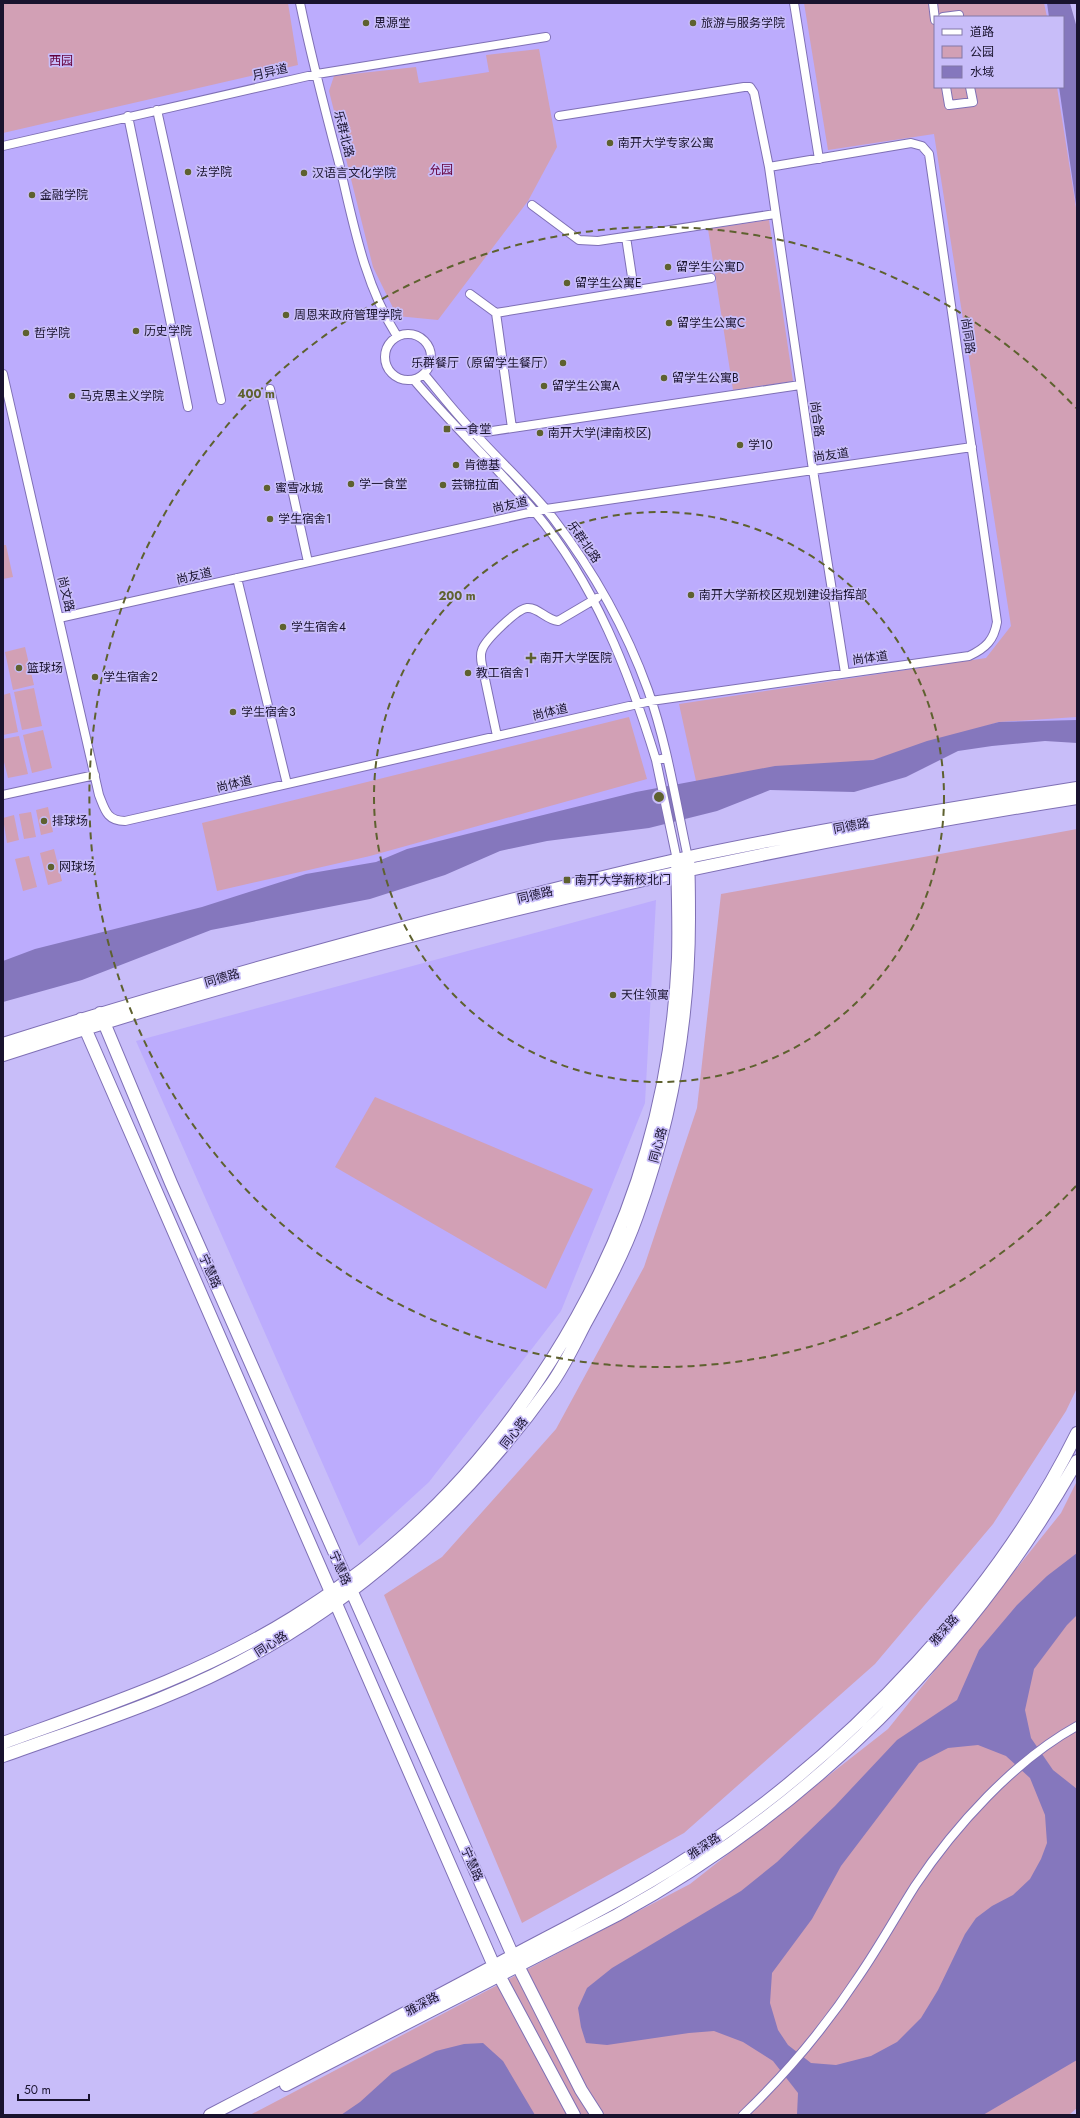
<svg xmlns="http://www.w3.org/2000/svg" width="1080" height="2118" viewBox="0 0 1080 2118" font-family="Jost,'Noto Sans SC',sans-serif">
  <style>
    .built { fill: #bcacfd }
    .green { fill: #d2a0b5 }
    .water { fill: #8577bd; fill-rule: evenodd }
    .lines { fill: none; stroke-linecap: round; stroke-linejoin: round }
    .street-casing { stroke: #7f70b5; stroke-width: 10 }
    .secondary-casing { stroke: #7f70b5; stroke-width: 14 }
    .street { stroke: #fff; stroke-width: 8 }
    .secondary { stroke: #fff; stroke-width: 12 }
    .ring { fill: none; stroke: #5e612f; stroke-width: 2; stroke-dasharray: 7 5 }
    .poi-dot { fill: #5e612f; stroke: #c8bdf9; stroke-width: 1.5 }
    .labels { text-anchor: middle; stroke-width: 3.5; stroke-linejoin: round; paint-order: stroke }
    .poi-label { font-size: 12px; fill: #19132e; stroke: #c8bdf9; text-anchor: start }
    .park-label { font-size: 12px; fill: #64013c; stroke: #c8bdf9 }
    .street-label { font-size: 12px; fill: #19132e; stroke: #c8bdf9 }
    .centre { fill: #5e612f; stroke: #c8bdf9; stroke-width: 2 }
    .ring-label { font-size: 12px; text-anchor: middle; font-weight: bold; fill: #5e612f; stroke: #c8bdf9; stroke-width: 3.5; stroke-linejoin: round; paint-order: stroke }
  </style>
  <rect width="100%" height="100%" fill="#c8bdf9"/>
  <path class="built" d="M 3,3 L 1056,3 L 1058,17 L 935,17 L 935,87 L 1063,87 L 1077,140 L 1077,726 L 766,786 L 3,968 Z
    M 656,900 L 645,1103 L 561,1311 L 429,1482 L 359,1546 L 136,1041 Z"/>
  <path class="green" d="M 3,3 L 288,3 L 298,65 L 3,133 Z
    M 804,3 L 1044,3 L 1047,17 L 935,17 L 935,87 L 1057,87 L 1077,214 L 1077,717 L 999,722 L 873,760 L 696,781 L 679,704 L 986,658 L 1011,626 L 934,134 L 828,150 Z
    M 539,49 L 557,147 L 528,201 L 438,320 L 397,316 L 373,267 L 329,91 L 334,76 L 416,67 L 419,83 L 489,72 L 486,55 Z
    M 769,220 L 793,381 L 733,390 L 708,229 Z
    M 3,545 L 6,545 L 13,577 L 3,579 Z
    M 25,647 L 34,685 L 13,690 L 5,652 Z
    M 34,688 L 42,726 L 22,730 L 14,692 Z
    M 10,693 L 18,732 L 3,735 L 3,695 Z
    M 629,717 L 647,779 L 370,856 L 217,891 L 202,823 Z
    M 43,730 L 52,768 L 32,773 L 23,735 Z
    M 19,736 L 28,774 L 8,778 L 3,758 L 3,739 Z
    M 48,807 L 53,832 L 41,835 L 36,810 Z
    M 31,812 L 36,837 L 24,839 L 19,814 Z
    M 14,815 L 19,840 L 7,843 L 3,818 Z
    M 1077,829 L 1077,1388 L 1066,1411 L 993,1524 L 875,1664 L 684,1833 L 522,1923 L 384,1595 L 442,1557 L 556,1429 L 644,1267 L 697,1108 L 721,894 Z
    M 54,849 L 62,881 L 48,885 L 40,853 Z
    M 29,856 L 37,887 L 23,891 L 15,859 Z
    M 375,1097 L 593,1189 L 546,1289 L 335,1167 Z
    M 1077,1481 L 1077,2108 L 1069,2115 L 250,2115 L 690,1884 L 888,1729 L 1061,1513 Z"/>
  <path class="water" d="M 1047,3 L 1070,3 L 1077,28 L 1077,211 L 1059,87 L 1063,87 L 1063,17 L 1049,17 Z
    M 1077,720 L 1077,743 L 1045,741 L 992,746 L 958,751 L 906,777 L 854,792 L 770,790 L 717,811 L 649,828 L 547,841 L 500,851 L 445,875 L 370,899 L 211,930 L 82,980 L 3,1002 L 3,961 L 35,949 L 202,907 L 306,874 L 376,862 L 407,849 L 636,792 L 775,766 L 873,760 L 927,741 L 999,722 Z
    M 1077,1553 L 1077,1615 L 1067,1625 L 1034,1669 L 1025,1710 L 1031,1738 L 1053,1770 L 1077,1789 L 1077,2060 L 983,2115 L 797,2115 L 798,2093 L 773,2061 L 743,2042 L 714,2031 L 689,2033 L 607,2045 L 586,2043 L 581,2027 L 578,2008 L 587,1988 L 612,1968 L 741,1891 L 777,1862 L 835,1806 L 897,1740 L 957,1700 L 979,1650 L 1017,1605 L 1047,1576 ZM 978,1745 L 1006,1756 L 1030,1778 L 1045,1815 L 1047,1843 L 1041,1859 L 1030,1879 L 1013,1895 L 992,1906 L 976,1918 L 965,1934 L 938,1990 L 921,2018 L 897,2042 L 871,2056 L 836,2065 L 811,2063 L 788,2045 L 778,2030 L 770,2003 L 772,1973 L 812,1919 L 841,1866 L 919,1763 L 948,1748 Z
    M 483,2043 L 503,2061 L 535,2115 L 341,2115 L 360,2102 L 392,2073 L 436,2051 L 464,2044 Z"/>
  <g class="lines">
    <defs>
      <path id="street" d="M 300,3 C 311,57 325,110 339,163 C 353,222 364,284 397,336
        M 794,3 L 819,159
        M 933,3 L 935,20
        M 943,17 L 959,15 L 959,17
        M 946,87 L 949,105 L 973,102 L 970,87
        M 157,110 L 221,400
        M 128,116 L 188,407
        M 559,116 L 744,87 L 750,87 L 754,93 L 769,167 L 813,470 L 845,673
        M 3,146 L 317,74 L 546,37
        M 532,205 L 579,240 L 598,241 L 775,214
        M 626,237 L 634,290
        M 470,294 L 496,313 L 512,428
        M 496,313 L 711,278
        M385 357a23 23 0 1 1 46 0a23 23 0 1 1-46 0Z
        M 3,374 L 99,795 C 105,810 107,821 125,821 L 651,701 L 969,656 C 986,648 994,640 997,622 L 929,154 L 922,146 L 911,143 L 769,167
        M 424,374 C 439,392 453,410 469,427 C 496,458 528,486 553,518 C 592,569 626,629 648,690 C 667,744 676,802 688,858
        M 414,380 C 452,425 496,466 535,512 C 595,584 629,672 656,760 L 667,758
        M 270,389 L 308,562
        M 472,434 L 800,385
        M 237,578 L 287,784
        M 59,618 L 546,509 L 972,447
        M 497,736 L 482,665 C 481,660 480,655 482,650 C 485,640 517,609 527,608 C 538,607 546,620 558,621 L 597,598
        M 656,760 L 677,860
        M 3,795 L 95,775
        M 743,2115 C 786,2074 826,2026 859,1976 C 879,1947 896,1916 915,1886 C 955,1826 1014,1761 1077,1726"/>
      <path id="secondary" d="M 100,1013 L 171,1183 L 513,1956 L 581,2090 L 597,2115
        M 81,1019 L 494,1966 L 574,2115
        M 3,1044 C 135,1002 269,964 403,928 C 498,903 593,878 689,857 C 817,830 947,809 1077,788
        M 3,1055 C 353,941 713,855 1077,798
        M 3,1743 C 102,1707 202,1674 292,1618 C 329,1595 367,1568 400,1539 C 512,1442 607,1292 647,1149 C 665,1088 675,1021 678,958 C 679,925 678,893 677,860
        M 3,1756 C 92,1724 183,1696 265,1648 C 376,1584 476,1490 550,1386 C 564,1367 575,1343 586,1322 C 605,1288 624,1253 637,1216 C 671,1121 689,1020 689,919 C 689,899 689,878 688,858
        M 286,2085 L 617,1915 C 809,1809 969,1651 1077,1461
        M 210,2115 C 312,2062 414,2009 516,1954 C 580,1920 647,1887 707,1845 C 856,1743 997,1595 1077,1433"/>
    </defs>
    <use href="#street" class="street-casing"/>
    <use href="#secondary" class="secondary-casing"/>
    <use href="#street" class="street"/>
    <use href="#secondary" class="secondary"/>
  </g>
  <g class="ring">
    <circle cx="659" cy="797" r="285"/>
    <path d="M1076 1186A570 570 0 1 1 1076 408"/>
  </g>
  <g class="poi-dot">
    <circle cx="366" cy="23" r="4"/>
    <circle cx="693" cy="23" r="4"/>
    <circle cx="610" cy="143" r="4"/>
    <circle cx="188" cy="172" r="4"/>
    <circle cx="304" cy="173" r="4"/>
    <circle cx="32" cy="195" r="4"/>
    <circle cx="668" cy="267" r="4"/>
    <circle cx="567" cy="283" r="4"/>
    <circle cx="286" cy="315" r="4"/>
    <circle cx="669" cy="323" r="4"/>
    <circle cx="136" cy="331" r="4"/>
    <circle cx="26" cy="333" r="4"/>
    <circle cx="563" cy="363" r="4"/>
    <circle cx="664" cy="378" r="4"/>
    <circle cx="544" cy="386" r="4"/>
    <circle cx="72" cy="396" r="4"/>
    <rect x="443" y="425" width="8" height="8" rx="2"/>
    <circle cx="540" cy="433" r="4"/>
    <circle cx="740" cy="445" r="4"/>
    <circle cx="456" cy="465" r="4"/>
    <circle cx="351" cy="484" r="4"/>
    <circle cx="443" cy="485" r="4"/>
    <circle cx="267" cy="488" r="4"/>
    <circle cx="270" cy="519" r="4"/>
    <circle cx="691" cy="595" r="4"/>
    <circle cx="283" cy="627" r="4"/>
    <path d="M529 652h4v4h4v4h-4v4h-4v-4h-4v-4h4z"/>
    <circle cx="19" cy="668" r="4"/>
    <circle cx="468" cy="673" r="4"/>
    <circle cx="95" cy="677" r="4"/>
    <circle cx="233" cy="712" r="4"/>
    <circle cx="44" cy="821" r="4"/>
    <circle cx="51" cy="867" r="4"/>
    <rect x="563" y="876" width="8" height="8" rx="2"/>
    <circle cx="613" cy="995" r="4"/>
  </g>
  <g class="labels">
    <g class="poi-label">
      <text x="374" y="27">思源堂</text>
      <text x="701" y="27">旅游与服务学院</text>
      <text x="618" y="147">南开大学专家公寓</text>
      <text x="196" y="176">法学院</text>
      <text x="312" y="177">汉语言文化学院</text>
      <text x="40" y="199">金融学院</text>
      <text x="676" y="271">留学生公寓D</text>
      <text x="575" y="287">留学生公寓E</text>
      <text x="294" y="319">周恩来政府管理学院</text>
      <text x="677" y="327">留学生公寓C</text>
      <text x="144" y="335">历史学院</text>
      <text x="34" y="337">哲学院</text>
      <text x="555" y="367" text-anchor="end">乐群餐厅（原留学生餐厅）</text>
      <text x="672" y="382">留学生公寓B</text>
      <text x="552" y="390">留学生公寓A</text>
      <text x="80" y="400">马克思主义学院</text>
      <text x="455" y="433">一食堂</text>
      <text x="548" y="437">南开大学(津南校区)</text>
      <text x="748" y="449">学10</text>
      <text x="464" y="469">肯德基</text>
      <text x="359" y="488">学一食堂</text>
      <text x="451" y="489">芸锦拉面</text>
      <text x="275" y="492">蜜雪冰城</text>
      <text x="278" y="523">学生宿舍1</text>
      <text x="699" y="599">南开大学新校区规划建设指挥部</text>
      <text x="291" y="631">学生宿舍4</text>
      <text x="540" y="662">南开大学医院</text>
      <text x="27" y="672">篮球场</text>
      <text x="476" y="677">教工宿舍1</text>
      <text x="103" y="681">学生宿舍2</text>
      <text x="241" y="716">学生宿舍3</text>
      <text x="52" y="825">排球场</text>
      <text x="59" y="871">网球场</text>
      <text x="575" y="884">南开大学新校北门</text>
      <text x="621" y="999">天住领寓</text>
    </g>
    <g class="park-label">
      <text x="61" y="65">西园</text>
      <text x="441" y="174">允园</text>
    </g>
    <g class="street-label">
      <text transform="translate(270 72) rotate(-13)" y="4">月异道</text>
      <text transform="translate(344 134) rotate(76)" y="4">乐群北路</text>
      <text transform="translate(968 336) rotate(82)" y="4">尚同路</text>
      <text transform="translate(817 419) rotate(82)" y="4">尚合路</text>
      <text transform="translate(831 455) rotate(-8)" y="4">尚友道</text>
      <text transform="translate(510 505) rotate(-13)" y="4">尚友道</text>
      <text transform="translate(584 542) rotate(55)" y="4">乐群北路</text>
      <text transform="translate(194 576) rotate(-13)" y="4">尚友道</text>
      <text transform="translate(66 594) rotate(77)" y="4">尚文路</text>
      <text transform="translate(870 658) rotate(-8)" y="4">尚体道</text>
      <text transform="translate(550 712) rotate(-13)" y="4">尚体道</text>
      <text transform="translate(234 784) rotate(-13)" y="4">尚体道</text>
      <text transform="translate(851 826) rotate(-11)" y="4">同德路</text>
      <text transform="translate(535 895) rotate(-13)" y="4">同德路</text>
      <text transform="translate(222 978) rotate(-16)" y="4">同德路</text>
      <text transform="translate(658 1145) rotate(-75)" y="4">同心路</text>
      <text transform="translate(210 1271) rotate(66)" y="4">宁慧路</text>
      <text transform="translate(514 1433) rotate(-52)" y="4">同心路</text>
      <text transform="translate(340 1568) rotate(67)" y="4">宁慧路</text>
      <text transform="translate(944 1630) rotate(-49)" y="4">雅深路</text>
      <text transform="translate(271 1644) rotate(-32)" y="4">同心路</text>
      <text transform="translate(704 1846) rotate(-34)" y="4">雅深路</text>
      <text transform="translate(472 1864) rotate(66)" y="4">宁慧路</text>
      <text transform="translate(422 2004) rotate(-28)" y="4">雅深路</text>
    </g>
  </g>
  <circle cx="659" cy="797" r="6" class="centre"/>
  <g class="ring-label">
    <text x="256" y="398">400 m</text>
    <text x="457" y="600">200 m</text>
  </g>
  <rect width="1080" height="2118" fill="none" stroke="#19132e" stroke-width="8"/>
  <rect x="934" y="16" width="130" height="72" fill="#c8bdf9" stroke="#8279a8"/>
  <rect x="942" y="29" width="20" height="6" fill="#ffffff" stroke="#8279a8"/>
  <text x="970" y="36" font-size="12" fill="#19132e">道路</text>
  <rect x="942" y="46" width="20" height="12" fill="#d2a0b5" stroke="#8279a8"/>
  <text x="970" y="56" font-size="12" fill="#19132e">公园</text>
  <rect x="942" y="66" width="20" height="12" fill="#8577bd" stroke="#8279a8"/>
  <text x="970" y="76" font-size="12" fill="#19132e">水域</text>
  <path d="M18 2094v6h71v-6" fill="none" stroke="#19132e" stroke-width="2"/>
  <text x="24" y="2094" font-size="12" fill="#19132e" stroke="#c8bdf9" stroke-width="3" paint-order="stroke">50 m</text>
</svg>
